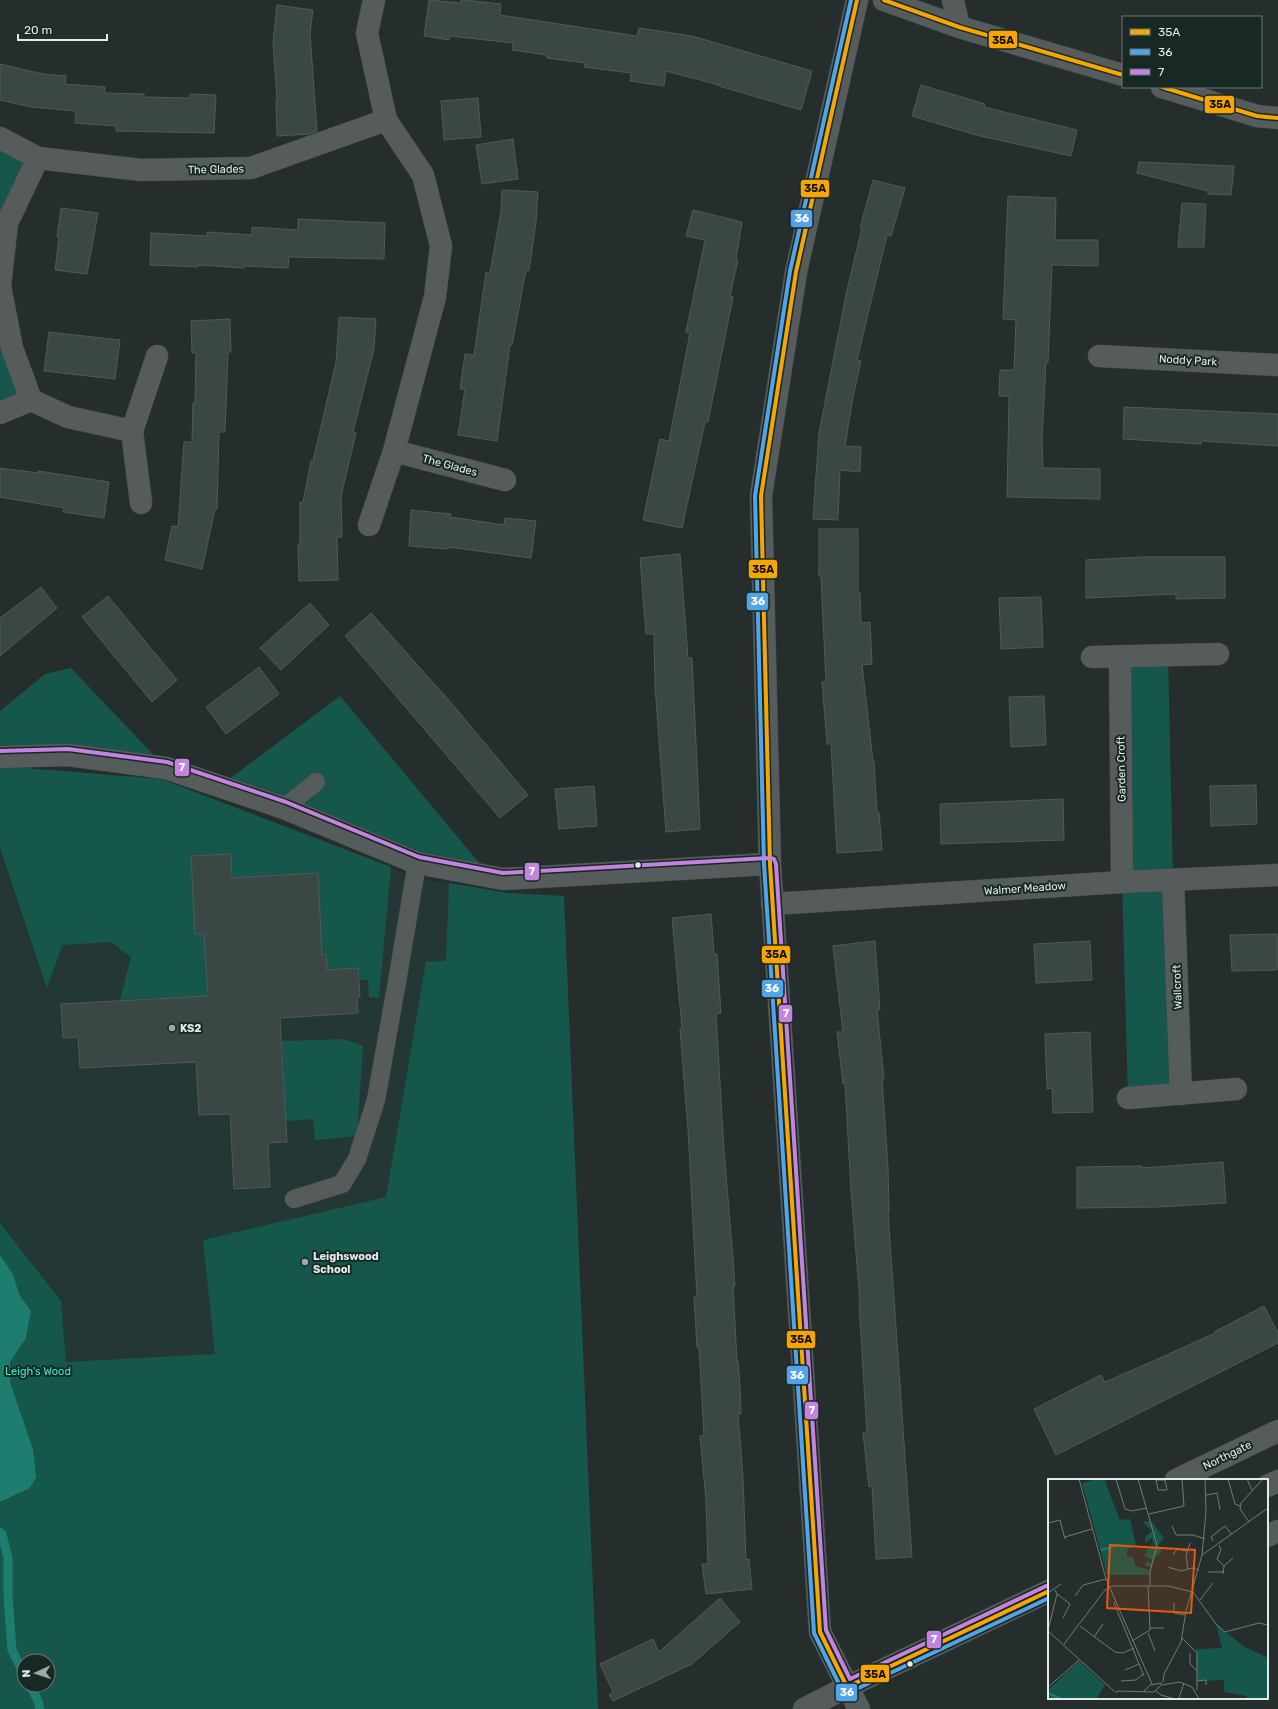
<svg xmlns="http://www.w3.org/2000/svg" width="1278" height="1709" viewBox="0 0 1278 1709" font-family="Rubik,sans-serif">
  <style>
    .built { fill: #233834 }
    .green { fill: #16574c; fill-rule: evenodd }
    .water { fill: #1d7e6f }
    .lines { fill: none; stroke-linecap: round; stroke-linejoin: round }
    .stream { stroke: #1d7e6f; stroke-width: 9 }
    .building { fill: #3b4744; stroke: #525857 }
    .lane-casing { stroke: #424947; stroke-width: 19 }
    .street-casing { stroke: #424947; stroke-width: 23 }
    .secondary-casing { stroke: #424947; stroke-width: 23 }
    .lane { stroke: #565c5b; stroke-width: 18 }
    .street { stroke: #565c5b; stroke-width: 22 }
    .secondary { stroke: #565c5b; stroke-width: 22 }
    .bus-1-casing { stroke: #182825; stroke-width: 7 }
    .bus-2-casing { stroke: #182825; stroke-width: 7 }
    .bus-3-casing { stroke: #182825; stroke-width: 7 }
    .bus-1 { stroke: #f7a600; stroke-width: 4 }
    .bus-2 { stroke: #53a3e8; stroke-width: 4 }
    .bus-3 { stroke: #c483df; stroke-width: 4 }
    .bus-dot { fill: #e1ebe8; stroke: #182825; stroke-width: 1.5 }
    .poi-dot { fill: #a0a9a7; stroke: #182825; stroke-width: 1.5 }
    .labels { text-anchor: middle; stroke-width: 4; stroke-linejoin: round; paint-order: stroke }
    .street-label { font-size: 11px; fill: #e1ebe8; stroke: #182825 }
    .poi-label { font-size: 11px; font-weight: bold; fill: #e1ebe8; stroke: #182825; text-anchor: start }
    .park-label { font-size: 11px; fill: #2bedd0; stroke: #182825 }
    .inset-river { fill: none; stroke: #1d7e6f; stroke-width: 2 }
    .inset-road { fill: none; stroke: #717a78; stroke-width: 1 }
    .view { fill: #e8590c; fill-opacity: 0.15; stroke: #e8590c; stroke-width: 2 }
    .inset-edge { fill: none; stroke: #e1ebe8; stroke-width: 2 }
    .line-badge { stroke: #182825; stroke-width: 1.5 }
    .badge-label { font-size: 11px; text-anchor: middle; font-weight: bold; fill: #fff }
    .pale-badge-label { font-size: 11px; text-anchor: middle; font-weight: bold; fill: #111 }
  </style>
  <rect width="100%" height="100%" fill="#262e2d"/>
  <path class="built" d="M 0,766 L 161,779 L 419,879 L 508,893 L 564,896 L 598,1709 L 48,1661 L 77,1504 L 61,1301 L 0,1223 Z"/>
  <path class="green" d="M 0,138 L 38,158 L 7,223 L 0,286 L 31,400 L 0,413 Z
    M 1168,655 L 1173,880 L 1181,1094 L 1128,1098 L 1122,882 L 1120,657 Z
    M 71,668 L 166,768 L 0,757 L 0,711 L 45,674 Z
    M 340,696 L 481,865 L 423,856 L 228,780 Z
    M 0,766 L 161,779 L 391,867 L 379,998 L 369,997 L 368,980 L 359,980 L 358,968 L 327,970 L 326,955 L 269,958 L 267,918 L 320,915 L 318,874 L 232,878 L 231,854 L 191,856 L 195,934 L 205,934 L 208,996 L 120,1000 L 131,957 L 111,942 L 62,945 L 47,988 L 0,847 Z
    M 449,883 L 508,893 L 564,896 L 598,1709 L 0,1709 L 0,1502 L 30,1488 L 33,1449 L 10,1382 L 10,1362 L 26,1338 L 31,1311 L 19,1294 L 13,1274 L 0,1255 L 0,1223 L 61,1301 L 66,1362 L 215,1354 L 203,1240 L 386,1197 L 426,962 L 446,961 ZM 24,1661 L 48,1661 L 48,1685 L 24,1685 Z
    M 344,1039 L 363,1046 L 357,1136 L 315,1140 L 313,1119 L 286,1121 L 282,1041 Z"/>
  <path class="water" d="M 0,1255 L 13,1274 L 19,1294 L 31,1311 L 26,1338 L 10,1362 L 10,1382 L 33,1449 L 36,1477 L 30,1488 L 0,1502 Z"/>
  <g class="lines">
    <path class="stream" d="M 0,1532 L 2,1534 L 8,1558 L 8,1596 L 12,1650 L 24,1674
      M 30,1685 L 38,1701 L 40,1709"/>
  </g>
  <path class="building" d="M 429,0 L 461,3 L 461,0 L 465,0 L 501,4 L 500,15 L 637,36 L 639,28 L 692,36 L 812,71 L 801,110 L 719,86 L 719,85 L 666,71 L 664,86 L 630,81 L 631,73 L 584,67 L 585,63 L 547,58 L 547,55 L 512,50 L 513,43 L 450,36 L 449,40 L 424,36 Z
    M 277,5 L 313,10 L 310,33 L 317,131 L 310,134 L 277,136 L 276,100 L 277,100 L 273,42 Z
    M 0,64 L 43,74 L 66,76 L 65,84 L 105,87 L 105,93 L 144,94 L 144,97 L 190,98 L 190,94 L 216,95 L 214,133 L 116,131 L 116,126 L 75,123 L 76,111 L 31,107 L 0,100 Z
    M 921,85 L 985,104 L 984,107 L 1077,130 L 1071,156 L 976,135 L 912,116 Z
    M 478,98 L 481,137 L 444,140 L 441,101 Z
    M 513,139 L 518,179 L 482,184 L 476,145 Z
    M 1139,162 L 1234,166 L 1231,195 L 1208,194 L 1208,191 L 1137,173 Z
    M 873,180 L 905,188 L 891,236 L 887,235 L 857,360 L 861,361 L 853,397 L 845,446 L 861,447 L 860,472 L 840,470 L 838,520 L 813,519 L 819,433 L 847,290 L 862,228 L 860,228 Z
    M 502,190 L 538,192 L 536,222 L 529,271 L 526,270 L 512,345 L 510,345 L 497,441 L 458,435 L 465,389 L 460,389 L 465,354 L 474,355 L 486,272 L 490,273 L 501,211 Z
    M 1008,196 L 1056,198 L 1055,240 L 1098,240 L 1098,266 L 1052,265 L 1048,362 L 1046,362 L 1042,438 L 1043,468 L 1100,469 L 1100,499 L 1007,497 L 1009,396 L 999,396 L 1000,370 L 1014,370 L 1016,320 L 1003,319 Z
    M 1182,203 L 1206,204 L 1204,247 L 1178,247 Z
    M 61,208 L 98,213 L 87,274 L 55,270 L 59,238 L 57,237 Z
    M 693,210 L 742,222 L 736,259 L 738,260 L 730,296 L 733,297 L 708,422 L 705,422 L 682,528 L 643,520 L 660,439 L 669,441 L 690,333 L 686,332 L 705,240 L 686,236 Z
    M 298,219 L 385,223 L 384,259 L 289,257 L 288,268 L 244,266 L 244,268 L 198,265 L 198,267 L 150,265 L 151,233 L 207,236 L 207,232 L 252,235 L 252,227 L 298,230 Z
    M 339,317 L 376,319 L 374,349 L 353,432 L 356,433 L 341,496 L 342,537 L 337,537 L 338,580 L 299,581 L 298,544 L 300,544 L 300,502 L 303,502 L 311,461 L 313,461 L 336,362 Z
    M 230,319 L 231,352 L 228,352 L 225,432 L 219,432 L 217,509 L 215,509 L 202,569 L 165,560 L 172,526 L 178,527 L 184,442 L 192,442 L 193,403 L 195,403 L 196,353 L 192,353 L 191,321 Z
    M 49,332 L 120,340 L 115,379 L 44,371 Z
    M 1124,407 L 1278,414 L 1278,446 L 1201,441 L 1201,444 L 1123,439 Z
    M 0,468 L 38,473 L 38,471 L 109,482 L 104,518 L 63,512 L 64,508 L 0,497 Z
    M 411,510 L 451,514 L 450,517 L 504,525 L 505,518 L 536,521 L 531,558 L 448,547 L 448,549 L 409,546 Z
    M 819,529 L 858,529 L 858,593 L 860,593 L 861,623 L 870,622 L 872,664 L 862,665 L 873,761 L 874,761 L 877,812 L 879,812 L 882,850 L 837,853 L 831,744 L 827,744 L 822,682 L 826,682 L 821,576 L 819,576 Z
    M 680,554 L 688,658 L 692,658 L 700,829 L 666,832 L 655,686 L 654,634 L 646,634 L 640,558 Z
    M 1143,557 L 1225,557 L 1225,598 L 1176,599 L 1176,594 L 1086,598 L 1086,560 Z
    M 41,587 L 57,608 L 0,656 L 0,618 Z
    M 108,596 L 177,680 L 152,702 L 82,617 Z
    M 1041,597 L 1043,647 L 1001,649 L 999,598 Z
    M 310,603 L 329,625 L 281,670 L 260,648 Z
    M 371,613 L 453,705 L 528,795 L 500,818 L 345,636 Z
    M 259,667 L 279,694 L 226,734 L 206,707 Z
    M 1044,696 L 1046,745 L 1011,747 L 1009,697 Z
    M 1256,785 L 1257,824 L 1211,826 L 1210,786 Z
    M 594,786 L 597,826 L 559,829 L 555,789 Z
    M 1063,799 L 1064,840 L 941,844 L 940,804 Z
    M 231,854 L 232,878 L 318,873 L 322,955 L 326,955 L 327,970 L 358,968 L 360,997 L 357,997 L 358,1013 L 280,1018 L 287,1142 L 268,1143 L 270,1187 L 234,1189 L 230,1114 L 199,1115 L 196,1062 L 80,1068 L 78,1037 L 63,1038 L 61,1004 L 208,996 L 204,934 L 195,934 L 191,856 Z
    M 711,914 L 714,954 L 717,954 L 721,1013 L 716,1014 L 724,1151 L 733,1259 L 735,1286 L 733,1286 L 737,1361 L 738,1361 L 740,1386 L 741,1414 L 738,1414 L 743,1477 L 746,1560 L 749,1559 L 752,1589 L 706,1594 L 702,1564 L 708,1564 L 706,1500 L 700,1436 L 704,1435 L 699,1347 L 697,1347 L 694,1297 L 697,1297 L 688,1129 L 680,1029 L 682,1028 L 672,918 Z
    M 1277,934 L 1277,970 L 1232,971 L 1230,935 Z
    M 875,941 L 880,1010 L 877,1010 L 884,1079 L 882,1079 L 888,1168 L 889,1212 L 888,1212 L 912,1557 L 876,1559 L 872,1486 L 869,1487 L 863,1433 L 867,1433 L 859,1303 L 860,1303 L 851,1190 L 845,1083 L 843,1084 L 837,1032 L 843,1032 L 833,946 Z
    M 1090,941 L 1092,980 L 1036,983 L 1034,944 Z
    M 1090,1032 L 1093,1112 L 1053,1113 L 1052,1088 L 1047,1089 L 1045,1034 Z
    M 1223,1162 L 1226,1203 L 1159,1207 L 1077,1208 L 1077,1167 L 1142,1166 L 1142,1168 Z
    M 1264,1306 L 1278,1333 L 1278,1343 L 1056,1455 L 1034,1409 L 1101,1375 L 1105,1382 L 1160,1358 L 1215,1333 L 1214,1332 Z
    M 720,1598 L 740,1622 L 692,1664 L 613,1701 L 609,1695 L 613,1692 L 600,1664 L 653,1639 L 659,1652 Z"/>
  <g class="lines">
    <defs>
      <path id="lane" d="M 284,808 L 316,782
        M 294,1199 L 342,1184 L 357,1159 L 376,1100 L 398,976 L 417,863"/>
      <path id="street" d="M 857,0 L 796,272 L 761,496 L 770,864 L 820,1632 L 859,1709
        M 953,0 L 959,27
        M 0,138 L 38,158 L 141,170 L 251,168 L 386,120
        M 38,158 L 7,223 L 0,286 L 12,348 L 31,400 L 68,417 L 132,431
        M 1099,356 L 1278,365
        M 0,413 L 31,400
        M 394,451 L 505,480
        M 141,503 L 132,431 L 157,356
        M 369,525 L 394,451 L 435,297 L 441,246 L 423,175 L 386,120 L 367,33 L 374,0
        M 1092,657 L 1218,654
        M 1120,657 L 1122,882
        M 0,757 L 68,755 L 166,768 L 284,808 L 417,863 L 503,879 L 770,864
        M 1173,880 L 1181,1094
        M 772,904 L 1122,882 L 1278,875
        M 1128,1098 L 1236,1089
        M 1176,1480 L 1278,1431
        M 1267,1536 L 1278,1531"/>
      <path id="secondary" d="M 884,0 L 959,27 L 1123,75
        M 1162,87 L 1257,116 L 1278,118
        M 1267,1486 L 1278,1481
        M 804,1709 L 847,1687 L 1049,1591"/>
    </defs>
    <use href="#lane" class="lane-casing"/>
    <use href="#street" class="street-casing"/>
    <use href="#secondary" class="secondary-casing"/>
    <use href="#lane" class="lane"/>
    <use href="#street" class="street"/>
    <use href="#secondary" class="secondary"/>
    <defs>
      <path id="bus-1" d="M 857,0 L 796,272 L 761,496 L 770,864 L 820,1632 L 847,1687 L 1049,1591
        M 884,0 L 959,27 L 1123,75
        M 1162,87 L 1257,116 L 1278,118"/>
      <path id="bus-2" d="M 851,0 L 790,271 L 755,496 L 764,864 L 814,1633 L 842,1690 L 848,1693 L 1049,1598"/>
      <path id="bus-3" d="M 0,751 L 68,749 L 167,762 L 286,802 L 419,857 L 503,873 L 770,858 L 774,859 L 776,864 L 826,1630 L 850,1679 L 1046,1586"/>
    </defs>
    <use href="#bus-1" class="bus-1-casing"/>
    <use href="#bus-2" class="bus-2-casing"/>
    <use href="#bus-3" class="bus-3-casing"/>
    <use href="#bus-1" class="bus-1"/>
    <use href="#bus-2" class="bus-2"/>
    <use href="#bus-3" class="bus-3"/>
  </g>
  <g class="bus-dot">
    <circle cx="638" cy="865" r="3.5"/>
    <circle cx="910" cy="1664" r="3.5"/>
  </g>
  <g class="poi-dot">
    <circle cx="172" cy="1028" r="4"/>
    <circle cx="305" cy="1262" r="4"/>
  </g>
  <g class="labels">
    <g class="street-label">
      <text transform="translate(216 169) rotate(-1)" y="4">The Glades</text>
      <text transform="translate(1188 360) rotate(3)" y="4">Noddy Park</text>
      <text transform="translate(450 465) rotate(15)" y="4">The Glades</text>
      <text transform="translate(1121 769) rotate(-91)" y="4">Garden Croft</text>
      <text transform="translate(1025 888) rotate(-4)" y="4">Walmer Meadow</text>
      <text transform="translate(1177 987) rotate(-92)" y="4">Wallcroft</text>
      <text transform="translate(1227 1455) rotate(-26)" y="4">Northgate</text>
    </g>
    <g class="poi-label">
      <text x="180" y="1032">KS2</text>
      <text x="313" y="1260">Leighswood<tspan x="313" dy="13">School</tspan></text>
    </g>
    <g class="park-label">
      <text x="38" y="1375">Leigh's Wood</text>
    </g>
  </g>
  <g transform="translate(1048 1479)">
    <rect width="220" height="220" fill="#262e2d"/>
    <path d="M 49,0 L 56,0 L 72,41 L 82,40 L 88,66 L 79,71 L 79,78 L 85,78 L 87,87 L 102,91 L 101,96 L 59,96 L 34,4 ZM 100,42 L 104,43 L 116,59 L 110,66 L 114,73 L 108,77 L 103,88 L 97,87 L 99,82 L 103,84 L 104,80 L 97,78 L 97,74 L 100,74 L 98,71 L 109,66 L 105,66 L 104,59 L 97,64 L 97,58 L 104,52 L 95,43 ZM 168,145 L 195,167 L 220,179 L 220,220 L 199,220 L 199,217 L 176,213 L 176,201 L 149,202 L 148,170 L 174,169 ZM 31,182 L 57,206 L 49,219 L 0,220 L 0,211 Z" fill="#16574c"/>
    <path class="inset-river" d="M 53,71 L 72,66M 0,214 L 14,220"/>
    <path class="inset-road" d="M 31,0 L 58,100 L 104,205M 68,0 L 77,30 L 84,32 L 99,29M 90,0 L 109,66 L 102,93 L 102,106M 108,0 L 110,11 L 119,11 L 117,1 L 108,1M 180,0 L 187,25 L 192,27M 199,0 L 204,11M 158,16 L 169,14 L 172,31M 101,35 L 136,27 L 134,0M 201,43 L 192,30 L 193,24 L 215,0M 0,44 L 12,41 L 17,60M 124,47 L 128,56 L 145,56 L 157,60M 17,58 L 44,50M 165,62 L 163,58 L 177,47 L 184,56M 171,66 L 173,71 L 169,80 L 176,87 L 175,95M 125,76 L 129,70 L 139,72M 154,76 L 220,29M 176,87 L 185,79M 120,88 L 133,92 L 144,89 L 151,91M 140,90 L 138,77 L 142,64M 160,93 L 176,93M 0,114 L 13,105M 9,115 L 22,125 L 15,139M 27,117 L 35,106 L 58,100M 152,121 L 165,104M 67,122 L 66,124 L 96,197M 126,124 L 126,134 L 137,136M 32,147 L 67,173 L 75,174 L 86,169M 102,149 L 116,149M 0,151 L 9,115 L 7,111M 0,152 L 67,213M 100,154 L 107,172M 46,158 L 55,145M 134,159 L 149,174 L 149,211M 84,162 L 102,151 L 100,107M 16,165 L 57,111 L 64,107 L 120,107 L 145,113 L 168,145 L 177,153 L 211,144 L 220,146M 142,174 L 142,185 L 148,191M 77,191 L 91,185M 73,202 L 88,201 L 95,195M 149,202 L 158,201 L 158,206M 115,203 L 116,195 L 133,163 L 138,132 L 154,76 L 158,33 L 157,0M 0,208 L 31,181M 108,212 L 113,216 L 127,220M 95,213 L 102,206 L 114,204M 68,214 L 69,212 L 106,213 L 113,206 L 132,203 L 144,208 L 151,220M 131,219 L 136,204"/>
    <path class="view" d="M 62,66 L 147,71 L 143,134 L 59,129 Z"/>
    <rect width="220" height="220" class="inset-edge"/>
  </g>
  <g class="line-badge">
    <rect x="988" y="30" width="30" height="19" rx="4" fill="#f7a600"/>
    <rect x="1204" y="95" width="31" height="19" rx="4" fill="#f7a600"/>
    <rect x="800" y="179" width="30" height="19" rx="4" fill="#f7a600"/>
    <rect x="790" y="209" width="23" height="19" rx="4" fill="#53a3e8"/>
    <rect x="748" y="559" width="30" height="20" rx="4" fill="#f7a600"/>
    <rect x="746" y="592" width="23" height="19" rx="4" fill="#53a3e8"/>
    <rect x="174" y="758" width="16" height="19" rx="4" fill="#c483df"/>
    <rect x="524" y="862" width="16" height="19" rx="4" fill="#c483df"/>
    <rect x="761" y="945" width="30" height="19" rx="4" fill="#f7a600"/>
    <rect x="761" y="979" width="23" height="19" rx="4" fill="#53a3e8"/>
    <rect x="778" y="1004" width="15" height="19" rx="4" fill="#c483df"/>
    <rect x="786" y="1330" width="30" height="19" rx="4" fill="#f7a600"/>
    <rect x="786" y="1365" width="23" height="20" rx="4" fill="#53a3e8"/>
    <rect x="804" y="1401" width="15" height="19" rx="4" fill="#c483df"/>
    <rect x="926" y="1630" width="16" height="19" rx="4" fill="#c483df"/>
    <rect x="860" y="1664" width="30" height="19" rx="4" fill="#f7a600"/>
    <rect x="835" y="1683" width="23" height="19" rx="4" fill="#53a3e8"/>
  </g>
  <g class="badge-label">
    <text x="802" y="222">36</text>
    <text x="758" y="605">36</text>
    <text x="182" y="771">7</text>
    <text x="532" y="875">7</text>
    <text x="772" y="992">36</text>
    <text x="786" y="1017">7</text>
    <text x="797" y="1379">36</text>
    <text x="812" y="1414">7</text>
    <text x="934" y="1643">7</text>
    <text x="847" y="1696">36</text>
  </g>
  <g class="pale-badge-label">
    <text x="1003" y="44">35A</text>
    <text x="1220" y="108">35A</text>
    <text x="815" y="192">35A</text>
    <text x="763" y="573">35A</text>
    <text x="776" y="958">35A</text>
    <text x="801" y="1343">35A</text>
    <text x="875" y="1678">35A</text>
  </g>
  <rect x="1122" y="16" width="140" height="72" fill="#182825" stroke="#687673"/>
  <rect x="1130" y="29" width="20" height="6" fill="#f7a600" stroke="#687673"/>
  <text x="1158" y="36" font-size="12" fill="#e1ebe8">35A</text>
  <rect x="1130" y="49" width="20" height="6" fill="#53a3e8" stroke="#687673"/>
  <text x="1158" y="56" font-size="12" fill="#e1ebe8">36</text>
  <rect x="1130" y="69" width="20" height="6" fill="#c483df" stroke="#687673"/>
  <text x="1158" y="76" font-size="12" fill="#e1ebe8">7</text>
  <g transform="translate(36 1673) rotate(267)"><circle r="19" fill="#182825" stroke="#687673"/>
  <path d="M0-3L7 15L0 10L-7 15Z" fill="#a0a9a7"/>
  <text y="-6" font-size="11" font-weight="bold" text-anchor="middle" fill="#e1ebe8">N</text>
  </g>
  <path d="M18 34v6h89v-6" fill="none" stroke="#e1ebe8" stroke-width="2"/>
  <text x="24" y="34" font-size="12" fill="#e1ebe8" stroke="#182825" stroke-width="3" paint-order="stroke">20 m</text>
</svg>
